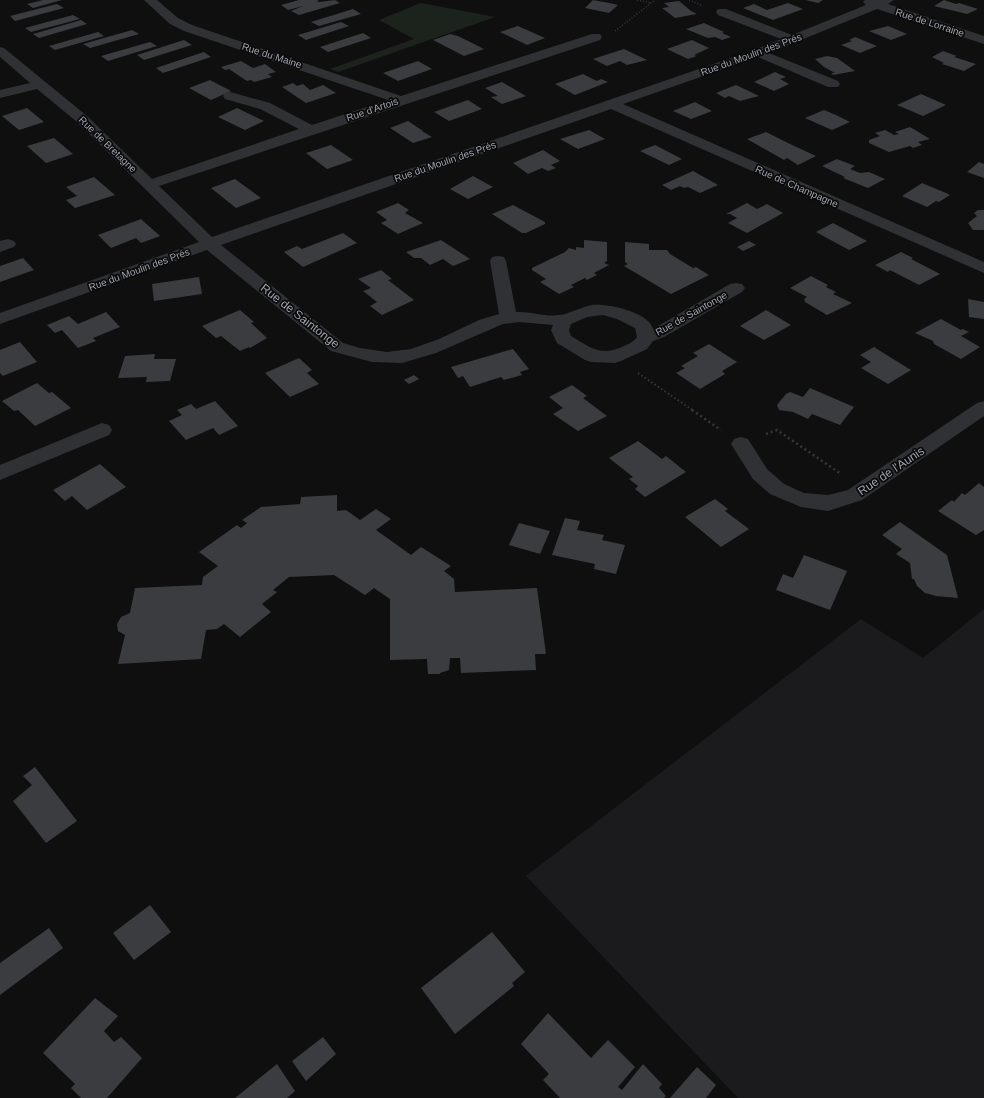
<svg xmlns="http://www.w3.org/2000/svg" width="984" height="1098" viewBox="0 0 984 1098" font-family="Arial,sans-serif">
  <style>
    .built { fill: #1b1b1d }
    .green { fill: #1c231d }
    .building { fill: #3b3c40 }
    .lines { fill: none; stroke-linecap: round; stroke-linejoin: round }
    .path-far2 { stroke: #37383c; stroke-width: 1.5; stroke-dasharray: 1 2; stroke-linecap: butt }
    .path-far1 { stroke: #37383c; stroke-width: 2; stroke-dasharray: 1.5 2.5; stroke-linecap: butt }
    .path { stroke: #37383c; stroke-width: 2.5; stroke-dasharray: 2 3; stroke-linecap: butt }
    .minor { fill: #303135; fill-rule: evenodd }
    .labels { text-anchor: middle; stroke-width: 3.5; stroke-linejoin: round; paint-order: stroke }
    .far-street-label { font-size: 10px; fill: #a1a4b0; stroke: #0a0a0b }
    .street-label { font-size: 12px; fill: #a1a4b0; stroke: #0a0a0b }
  </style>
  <rect width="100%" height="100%" fill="#0f0f10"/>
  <path class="built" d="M 984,609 L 984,1098 L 738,1098 L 526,876 L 861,619 L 923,658 Z"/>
  <path class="green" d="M 421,3 L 495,17 L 338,72 L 330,69 L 414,39 L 379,20 Z"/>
  <path class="building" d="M 43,0 L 62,0 L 33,8 L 27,4 Z
    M 299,0 L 319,0 L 317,1 L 319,2 L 335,0 L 340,3 L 299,15 L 291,11 L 303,6 L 288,10 L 281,5 Z
    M 593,0 L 609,3 L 618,5 L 609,13 L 585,8 Z
    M 805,0 L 823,0 L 818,3 Z
    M 944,0 L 956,4 L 959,3 L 978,9 L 967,14 L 934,6 Z
    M 679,1 L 691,11 L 697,14 L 675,18 L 662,8 L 669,7 L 664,3 Z
    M 788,3 L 803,9 L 773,20 L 743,8 L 754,4 L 767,10 Z
    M 57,4 L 64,8 L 15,21 L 10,16 Z
    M 353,9 L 361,14 L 319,26 L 311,22 Z
    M 73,15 L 80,19 L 31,32 L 25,28 Z
    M 81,20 L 87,24 L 39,38 L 33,34 Z
    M 341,22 L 349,26 L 306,40 L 298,35 Z
    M 704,23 L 724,32 L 722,33 L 731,37 L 722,40 L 715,37 L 708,38 L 686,29 Z
    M 518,26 L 545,38 L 527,45 L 500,32 Z
    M 888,26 L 907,34 L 891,40 L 869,31 Z
    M 132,30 L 139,34 L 90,48 L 83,44 Z
    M 98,32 L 104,36 L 55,50 L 49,46 Z
    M 363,33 L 371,38 L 328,52 L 320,47 Z
    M 450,34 L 458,36 L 484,49 L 464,56 L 433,40 Z
    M 855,37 L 877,46 L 860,53 L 841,45 L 852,41 L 849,40 Z
    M 184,40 L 192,45 L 144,60 L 137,55 Z
    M 692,40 L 709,48 L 694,55 L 697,56 L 688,59 L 667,49 Z
    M 150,42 L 157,46 L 108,61 L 101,56 Z
    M 624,49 L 647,60 L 627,65 L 620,61 L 607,66 L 593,59 Z
    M 943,51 L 957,56 L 954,57 L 976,64 L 964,71 L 942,64 L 944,63 L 932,57 Z
    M 204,52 L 211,57 L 163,73 L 156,68 Z
    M 827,56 L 837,58 L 855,71 L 833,75 L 831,73 L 835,73 L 824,67 L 815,59 Z
    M 241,61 L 253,68 L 265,64 L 276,72 L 268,74 L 272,77 L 254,82 L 251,80 L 247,81 L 229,69 L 225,70 L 221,67 Z
    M 418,61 L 432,69 L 398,81 L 383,73 Z
    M 775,72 L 786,77 L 780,79 L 789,84 L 774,91 L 754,82 Z
    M 583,74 L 597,81 L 601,79 L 608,82 L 575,95 L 555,84 Z
    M 210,80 L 231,91 L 211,100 L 189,88 Z
    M 502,82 L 526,96 L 502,104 L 491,97 L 498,96 L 485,88 Z
    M 293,83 L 297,86 L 303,84 L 310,90 L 323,85 L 336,93 L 306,103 L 282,87 Z
    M 736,85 L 759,96 L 740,101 L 729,96 L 725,98 L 716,93 Z
    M 921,94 L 946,105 L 923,116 L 897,105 Z
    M 468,100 L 482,109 L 449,121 L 434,112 Z
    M 695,102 L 712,111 L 691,119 L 673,111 Z
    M 27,108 L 44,122 L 19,130 L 2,116 Z
    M 237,108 L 264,121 L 245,130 L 218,117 Z
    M 824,110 L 836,115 L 850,122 L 832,130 L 805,118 Z
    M 408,121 L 423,131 L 422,131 L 432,137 L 413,143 L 390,128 Z
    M 910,127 L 930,139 L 918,142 L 922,145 L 913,148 L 910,146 L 889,152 L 869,143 L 869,140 L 880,136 L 875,133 L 885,130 L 894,135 L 899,134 L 895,132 Z
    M 589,130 L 605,139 L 578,149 L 560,139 Z
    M 766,132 L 790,144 L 816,156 L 798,165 L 787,158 L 784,160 L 747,139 Z
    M 54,138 L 73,154 L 46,163 L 27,146 Z
    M 331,145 L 353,160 L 327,169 L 306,153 Z
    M 655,145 L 682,159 L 669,165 L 640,151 Z
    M 543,150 L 560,161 L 551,165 L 556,168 L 548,171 L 542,168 L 528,174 L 513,163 Z
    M 837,159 L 855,166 L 850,169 L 860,173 L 869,172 L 885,179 L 868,188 L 843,178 L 845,177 L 822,166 Z
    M 979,162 L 984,164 L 984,178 L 967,172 Z
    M 693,171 L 718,185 L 700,193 L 688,187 L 684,188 L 680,186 L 671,190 L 662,185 Z
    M 473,176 L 493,187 L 468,199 L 450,189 Z
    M 94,177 L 115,195 L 75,208 L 66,200 L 77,196 L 66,187 Z
    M 235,179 L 261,198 L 236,208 L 211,188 Z
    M 922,183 L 946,193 L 950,195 L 939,202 L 936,201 L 927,207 L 902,196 Z
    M 398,203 L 409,210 L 405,213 L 423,223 L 398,234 L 381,223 L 387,220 L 376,212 Z
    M 747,203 L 757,209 L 767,204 L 783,213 L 747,233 L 728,223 L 737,218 L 730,214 L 726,214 Z
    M 513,205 L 545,222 L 545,224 L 526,233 L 522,233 L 492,214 Z
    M 978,210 L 984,210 L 984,230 L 973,230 L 968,223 L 977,216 L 974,213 Z
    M 141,219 L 160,236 L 141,243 L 136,238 L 111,248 L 98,235 Z
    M 833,223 L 867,241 L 849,250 L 816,232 Z
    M 343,233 L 357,243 L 303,267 L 284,252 L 297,246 L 302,249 Z
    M 441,240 L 470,259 L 453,266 L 443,259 L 430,265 L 421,258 L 414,258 L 406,252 Z
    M 584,240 L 607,242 L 607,261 L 604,263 L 609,265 L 594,273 L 597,275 L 587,280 L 585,278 L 571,285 L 574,287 L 559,294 L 540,282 L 546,279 L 532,270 L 532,268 L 565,252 L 569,248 L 576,250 L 576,247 L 584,248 Z
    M 749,241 L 756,245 L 743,251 L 737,247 Z
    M 625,242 L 649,244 L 649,250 L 667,250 L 670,254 L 693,268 L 696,267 L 709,275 L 671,294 L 624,266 L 628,264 L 625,262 Z
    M 901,252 L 913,258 L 911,259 L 940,274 L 919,285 L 890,270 L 888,272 L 875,265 Z
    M 23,258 L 34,270 L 0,282 L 0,266 Z
    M 381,270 L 392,279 L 388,280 L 414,300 L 382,315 L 370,306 L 377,302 L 363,291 L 371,288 L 358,279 Z
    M 811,276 L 828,285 L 826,287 L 836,292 L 833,294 L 852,303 L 827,315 L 805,302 L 804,299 L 807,297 L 790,288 Z
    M 199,277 L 202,294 L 154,301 L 152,284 Z
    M 968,299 L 984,302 L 984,319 L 969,317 Z
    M 240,310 L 254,322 L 251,323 L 267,338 L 250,348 L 249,347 L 240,351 L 221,336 L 216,338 L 202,326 Z
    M 766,310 L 791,325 L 764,340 L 740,326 Z
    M 106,312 L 120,327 L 93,338 L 96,341 L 78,348 L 62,330 L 55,333 L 47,325 L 69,316 L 78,324 Z
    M 941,319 L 961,330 L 963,329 L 969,332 L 961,336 L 980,347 L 961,359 L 934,344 L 933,341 L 915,333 Z
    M 20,342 L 37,362 L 3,376 L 0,373 L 0,350 Z
    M 709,344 L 737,362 L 722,371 L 725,374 L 700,389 L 676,373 L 685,368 L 681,366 L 698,356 L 693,353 Z
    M 874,347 L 885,354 L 911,370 L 888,384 L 861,368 L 871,362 L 860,355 Z
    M 513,349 L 529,369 L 520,372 L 522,375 L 504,380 L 501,377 L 470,387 L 463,376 L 458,378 L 451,367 Z
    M 155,354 L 154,359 L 176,359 L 170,381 L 146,382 L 147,377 L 118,378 L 125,356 Z
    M 299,358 L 312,370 L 307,373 L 319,384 L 290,397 L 265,373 Z
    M 414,375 L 419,379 L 409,384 L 404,380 Z
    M 37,383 L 49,393 L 52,392 L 71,408 L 35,426 L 18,410 L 14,411 L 2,401 Z
    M 572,385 L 587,396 L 583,398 L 607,416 L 578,431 L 553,414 L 563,408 L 549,397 Z
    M 810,388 L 854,407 L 840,425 L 812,414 L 808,419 L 793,412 L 779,410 L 777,405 L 786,394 L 790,392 L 803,397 Z
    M 215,401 L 238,426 L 219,435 L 213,428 L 186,440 L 169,421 L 182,415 L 177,410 L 191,404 L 196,409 Z
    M 638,441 L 662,459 L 666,456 L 686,472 L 645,497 L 635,489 L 638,486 L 629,479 L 633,477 L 609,458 Z
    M 100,464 L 126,487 L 87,510 L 72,496 L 65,501 L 53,490 Z
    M 979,483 L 984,487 L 984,530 L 976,535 L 938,511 L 952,500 L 954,502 L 962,493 L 965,495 Z
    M 337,495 L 337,511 L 346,510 L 360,520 L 376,509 L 391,519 L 376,530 L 411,555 L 421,547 L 451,566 L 444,571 L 454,579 L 455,592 L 537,588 L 546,654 L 535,654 L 536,670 L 461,673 L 460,658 L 450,658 L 449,670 L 440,673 L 440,674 L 428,674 L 427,659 L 390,660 L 390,599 L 374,588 L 365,595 L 334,575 L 289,577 L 273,590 L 277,592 L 262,604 L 271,612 L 240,637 L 224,624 L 217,629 L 206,630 L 201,659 L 118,664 L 125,635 L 118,631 L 117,624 L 121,617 L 130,613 L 135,588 L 202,585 L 203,577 L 218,566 L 199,552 L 237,525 L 241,528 L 247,523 L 242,520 L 261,507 L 300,504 L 301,497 Z
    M 715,499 L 728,509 L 725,511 L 749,529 L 721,547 L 685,517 Z
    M 565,518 L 580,521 L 577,530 L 604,535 L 602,540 L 625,545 L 616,574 L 594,569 L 595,564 L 552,555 Z
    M 900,522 L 947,555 L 958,598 L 936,596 L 925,593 L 917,586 L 914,579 L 912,579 L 910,563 L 896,554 L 902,549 L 882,535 Z
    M 519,523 L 550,531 L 540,554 L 509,545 Z
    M 804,555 L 847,571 L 830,610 L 776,590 L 783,574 L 793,578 Z
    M 35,767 L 77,821 L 46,843 L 13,801 L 32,785 L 23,776 Z
    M 150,905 L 171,932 L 134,960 L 113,933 Z
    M 49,928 L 63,948 L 0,995 L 0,963 Z
    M 492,932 L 525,972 L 512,983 L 514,986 L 455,1034 L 421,988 Z
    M 95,998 L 118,1016 L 104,1031 L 114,1042 L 121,1037 L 142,1058 L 107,1098 L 81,1098 L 71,1088 L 75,1084 L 43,1053 Z
    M 548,1013 L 591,1058 L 608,1040 L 635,1067 L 618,1087 L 622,1090 L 643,1064 L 662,1084 L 659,1088 L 666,1096 L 664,1098 L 560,1098 L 543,1080 L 549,1074 L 521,1044 Z
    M 323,1037 L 336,1054 L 306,1081 L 292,1061 Z
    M 277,1064 L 295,1091 L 287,1098 L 235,1098 Z
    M 697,1067 L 716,1085 L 706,1098 L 670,1098 Z"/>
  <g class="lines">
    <path class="path-far2" d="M 637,0 L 651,3
      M 689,0 L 701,5
      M 615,31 L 655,0"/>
    <path class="path-far1" d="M 638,373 L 694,411"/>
    <path class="path" d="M 692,410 L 721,430
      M 766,434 L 777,430 L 841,474"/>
    <path class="minor" d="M 144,0 L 157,0 L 178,18 L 192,25 L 401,96 L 592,34 L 600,34 L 602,37 L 600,40 L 159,186 L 212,237 L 754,50 L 781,39 L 718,15 L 716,12 L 718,9 L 726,9 L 792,35 L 866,5 L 863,2 L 865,0 L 894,0 L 888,4 L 984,36 L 984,44 L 877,9 L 769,53 L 838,81 L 840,84 L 838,87 L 828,87 L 758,57 L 623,104 L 984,262 L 984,273 L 611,109 L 221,245 L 343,343 L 360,348 L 387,352 L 411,349 L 439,339 L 479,320 L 499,314 L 490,261 L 492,257 L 498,256 L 504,257 L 506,261 L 516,312 C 530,311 545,317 559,315 C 567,315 581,307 592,305 C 607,303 649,312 653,329 L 730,284 L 736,283 L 742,284 L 745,288 L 742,292 L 664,337 L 653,341 L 647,349 L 621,361 L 615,363 L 591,362 L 585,360 L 557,343 L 551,330 L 553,325 L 519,322 L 503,324 L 436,353 L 402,363 L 372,362 L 331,351 L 207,250 L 0,324 L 0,313 L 199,242 L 77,122 L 37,89 L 0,98 L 0,90 L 30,83 L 0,57 L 0,47 L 4,48 L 87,116 L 152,179 L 299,129 L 260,109 L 225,99 L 223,96 L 225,93 L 230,92 L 270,103 L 312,125 L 388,100 L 184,31 L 170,24 ZM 603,315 L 617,319 L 635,328 L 637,337 C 634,342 630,343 624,346 C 601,357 591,348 571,336 L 569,330 L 571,324 L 587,317 Z
      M 8,239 L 14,241 L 16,244 L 14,247 L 0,252 L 0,241 Z
      M 984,401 L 984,416 L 862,500 L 828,511 L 801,507 L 770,494 L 753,479 L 731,444 L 734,439 L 741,437 L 748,439 L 767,469 L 784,484 L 804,493 L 828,495 L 848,490 L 977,403 Z
      M 102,423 L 109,425 L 112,430 L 109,435 L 0,480 L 0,465 Z"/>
  </g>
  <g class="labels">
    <g class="far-street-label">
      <text transform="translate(930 22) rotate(18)" y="4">Rue de Lorraine</text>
      <text transform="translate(751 54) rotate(-20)" y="4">Rue du Moulin des Prés</text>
      <text transform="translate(272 55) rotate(18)" y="4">Rue du Maine</text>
      <text transform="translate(372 109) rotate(-19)" y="4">Rue d'Artois</text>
      <text transform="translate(108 144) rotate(44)" y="4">Rue de Bretagne</text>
      <text transform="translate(445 161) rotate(-19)" y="4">Rue du Moulin des Prés</text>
      <text transform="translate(797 186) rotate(24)" y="4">Rue de Champagne</text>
      <text transform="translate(139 269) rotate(-20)" y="4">Rue du Moulin des Prés</text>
      <text transform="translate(691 313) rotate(-29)" y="4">Rue de Saintonge</text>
    </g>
    <g class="street-label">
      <text transform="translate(300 316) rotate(38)" y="4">Rue de Saintonge</text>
      <text transform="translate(891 471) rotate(-34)" y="4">Rue de l'Aunis</text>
    </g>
  </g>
</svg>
